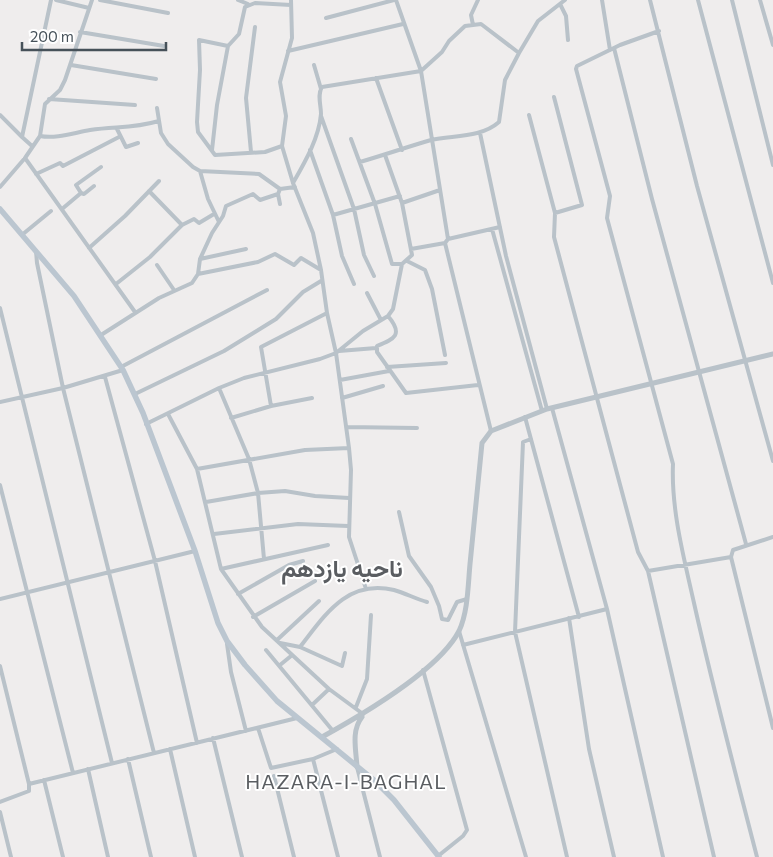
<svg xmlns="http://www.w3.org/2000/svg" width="773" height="857" viewBox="0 0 773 857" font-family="Commissioner,Vazirmatn,sans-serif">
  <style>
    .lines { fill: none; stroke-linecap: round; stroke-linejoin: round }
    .minor { stroke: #b9c2c9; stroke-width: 4 }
    .tertiary { stroke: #b9c2c9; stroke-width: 5 }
    .secondary { stroke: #bbc6d0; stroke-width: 5.5 }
    .labels { text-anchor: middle; stroke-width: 4; stroke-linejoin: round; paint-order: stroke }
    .neighbourhood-label { font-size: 20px; letter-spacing: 1px; fill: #5a5d61; stroke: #fff }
    .district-label { font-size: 24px; font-weight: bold; fill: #5a5d61; stroke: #fff }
  </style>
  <rect width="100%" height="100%" fill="#efeded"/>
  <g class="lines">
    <path class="minor" d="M 56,0 L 89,8
      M 100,0 L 168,13
      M 238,0 L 248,4
      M 291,0 L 292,38 L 280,82 L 286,116 L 282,146 L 293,183 L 313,233 L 321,270 L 327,313 L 336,353 L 349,448 L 351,470 L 349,537 L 366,589
      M 396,0 L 421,71 L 448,239 L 445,243 L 491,431
      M 602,0 L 610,50
      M 650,0 L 697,186 L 773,461
      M 698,0 L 773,283
      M 732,0 L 773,165
      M 760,0 L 773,45
      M 560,4 L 566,16 L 568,40
      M 326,18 L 394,0
      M 473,25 L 471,15 L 478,0
      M 659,31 L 620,45 L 577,66 L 576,69 L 610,196 L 607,218 L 673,464 C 671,510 684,558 694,603 C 713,688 735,772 757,857
      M 80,32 L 164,46
      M 228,46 L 199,40 L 200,70 L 197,122 L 198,132 L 215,155 L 265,152 L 282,146
      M 614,48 L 652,199 L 746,544
      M 288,51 L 403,24
      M 71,65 L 156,79
      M 314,65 L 321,89
      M 376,78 L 402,150
      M 554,97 L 582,205 L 555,213
      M 49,99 L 135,105
      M 157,108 L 161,133 L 168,144 L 193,167 L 200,171 L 259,174 L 280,189 L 295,187
      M 0,115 L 22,137
      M 529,115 L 555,213 L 554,237 L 638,552 L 648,571 L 714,857
      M 321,116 L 354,209 L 364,255 L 374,276
      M 117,129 L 126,147 L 138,143
      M 480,133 L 506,256 L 547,409
      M 40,136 C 56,139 73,133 90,130 C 116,126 131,129 159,121
      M 351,139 L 375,204 L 392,264 L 402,264
      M 32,146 L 22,137 L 51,0
      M 212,150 L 217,105 L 228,46 L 239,34 L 245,7 L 255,3 L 291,5
      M 310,150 L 333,215
      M 251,152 L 246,98 L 255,27
      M 25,158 L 135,312
      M 360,162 C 384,155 407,147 431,140 C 453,135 481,138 499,122 L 505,80 L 519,53 L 538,21 L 565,0
      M 200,171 L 208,199 L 219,222
      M 36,174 L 60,163 L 63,166 L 119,137
      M 293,183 C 305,162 319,138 321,114 C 321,105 317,95 322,87 L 421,71 L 442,52 L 449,41 L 465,26 L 481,24 L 519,53
      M 0,187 L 25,158 L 40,136 L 45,104 L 60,90 L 65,80 L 92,0
      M 149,191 L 182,225
      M 81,193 L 76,185 L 101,167
      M 278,194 L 280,204
      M 402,203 L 440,190
      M 62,209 L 81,193 L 84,194 L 94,186
      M 492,229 L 542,411
      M 23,234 L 51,211
      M 448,239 L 500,227
      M 89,248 L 125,216 L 159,181
      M 411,249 L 445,243
      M 36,251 L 37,263 L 63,388 L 154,753
      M 200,259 L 246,249
      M 407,261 L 425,270 L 432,289 L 445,355
      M 157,265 L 174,290
      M 198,274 L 258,262 L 275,254 L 294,265 L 301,258 L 321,270
      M 116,284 L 150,257 L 182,225 L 194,219 L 199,223 L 214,214
      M 354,284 L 342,256 L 333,215 L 400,196
      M 367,293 L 381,320
      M 0,308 L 112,763
      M 388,316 C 404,335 394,339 377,346 L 377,352 L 406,393 L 478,385
      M 101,335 L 159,298 L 192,283 L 198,274 L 200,259 L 212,233 L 223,216 L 226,206 L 253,194 L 260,200 L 278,194 L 280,189
      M 339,351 L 376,348
      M 121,367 L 267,290
      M 387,367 L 446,363
      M 105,377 L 155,561 L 197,743
      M 340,380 L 389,371
      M 219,388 L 249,459 L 258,493 L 264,559
      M 135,394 L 224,351 L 276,319 L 303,292 L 321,281
      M 342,398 L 383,386
      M 0,402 L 63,388 L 123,370
      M 271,406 L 261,347 L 327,313
      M 552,408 L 607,609 L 663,857
      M 168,414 L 197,469 L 221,569 L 262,627 L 329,689 L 363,714
      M 525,417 L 579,617
      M 231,418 L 271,406 L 312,398
      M 146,424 L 219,388 L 244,378 L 320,359 L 336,353 L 363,331 L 388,316 L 393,309 L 402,264 L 412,255 L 402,203 L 385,155
      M 346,427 L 417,428
      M 531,439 L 523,442 L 515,632 L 567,857
      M 197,469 L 305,450 L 349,448
      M 0,485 L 73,773
      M 206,502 L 258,493 L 285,491 L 315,496 L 349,498
      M 399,512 L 409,556 L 431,587 L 439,606 L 442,619 L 448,620 L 457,602 L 467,599
      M 214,534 L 298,524 L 348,526
      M 773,537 L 733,550 L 731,557 L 773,728
      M 221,569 L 328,545
      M 648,571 L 731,557
      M 238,594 L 289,565 L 303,561
      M 0,599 L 195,551
      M 253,617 L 315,581
      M 569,618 L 589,749 L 614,857
      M 459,631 L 526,857
      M 277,640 L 319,601
      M 280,643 L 300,647 L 342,666 L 345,653
      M 227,644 L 231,672 L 246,731
      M 463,645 L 607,609
      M 300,647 C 325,615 347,579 394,590 C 405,593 416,599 427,602
      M 266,650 L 333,731
      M 280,665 L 291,656
      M 0,666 L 29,784
      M 423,670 L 467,830 L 463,836 L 438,856
      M 312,705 L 329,689
      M 356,707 L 367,679 L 371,615
      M 258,728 L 271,768 L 313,759 L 337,749
      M 213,738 L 242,857
      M 170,749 L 195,857
      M 128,759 L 151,857
      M 313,759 L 338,857
      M 357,767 L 380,857
      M 88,769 L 108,857
      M 274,776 L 294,857
      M 44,780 L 63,857
      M 0,802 L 29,791 L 29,784 L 297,718
      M 0,812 L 11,857"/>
    <path class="tertiary" d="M 322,737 C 360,716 439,670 459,631 C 468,612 468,585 470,564 C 474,524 478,484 482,443 L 491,431 L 547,409 L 773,354
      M 357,767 C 356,749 351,731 362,717"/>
    <path class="secondary" d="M 0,209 L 74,296 L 123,370 L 143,413 L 195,551 L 218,623 L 227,641 L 245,665 L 277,701 L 375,781 L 394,800 L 439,857"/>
  </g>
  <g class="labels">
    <g class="neighbourhood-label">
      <text x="346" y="789">HAZARA-I-BAGHAL</text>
    </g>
    <g class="district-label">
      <text x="342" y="577">ناحیه یازدهم</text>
    </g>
  </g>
  <path d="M22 42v8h144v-8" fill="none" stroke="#465159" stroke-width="2.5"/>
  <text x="30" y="42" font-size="15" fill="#465159" stroke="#ffffff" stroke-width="4" paint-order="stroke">200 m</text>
</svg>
